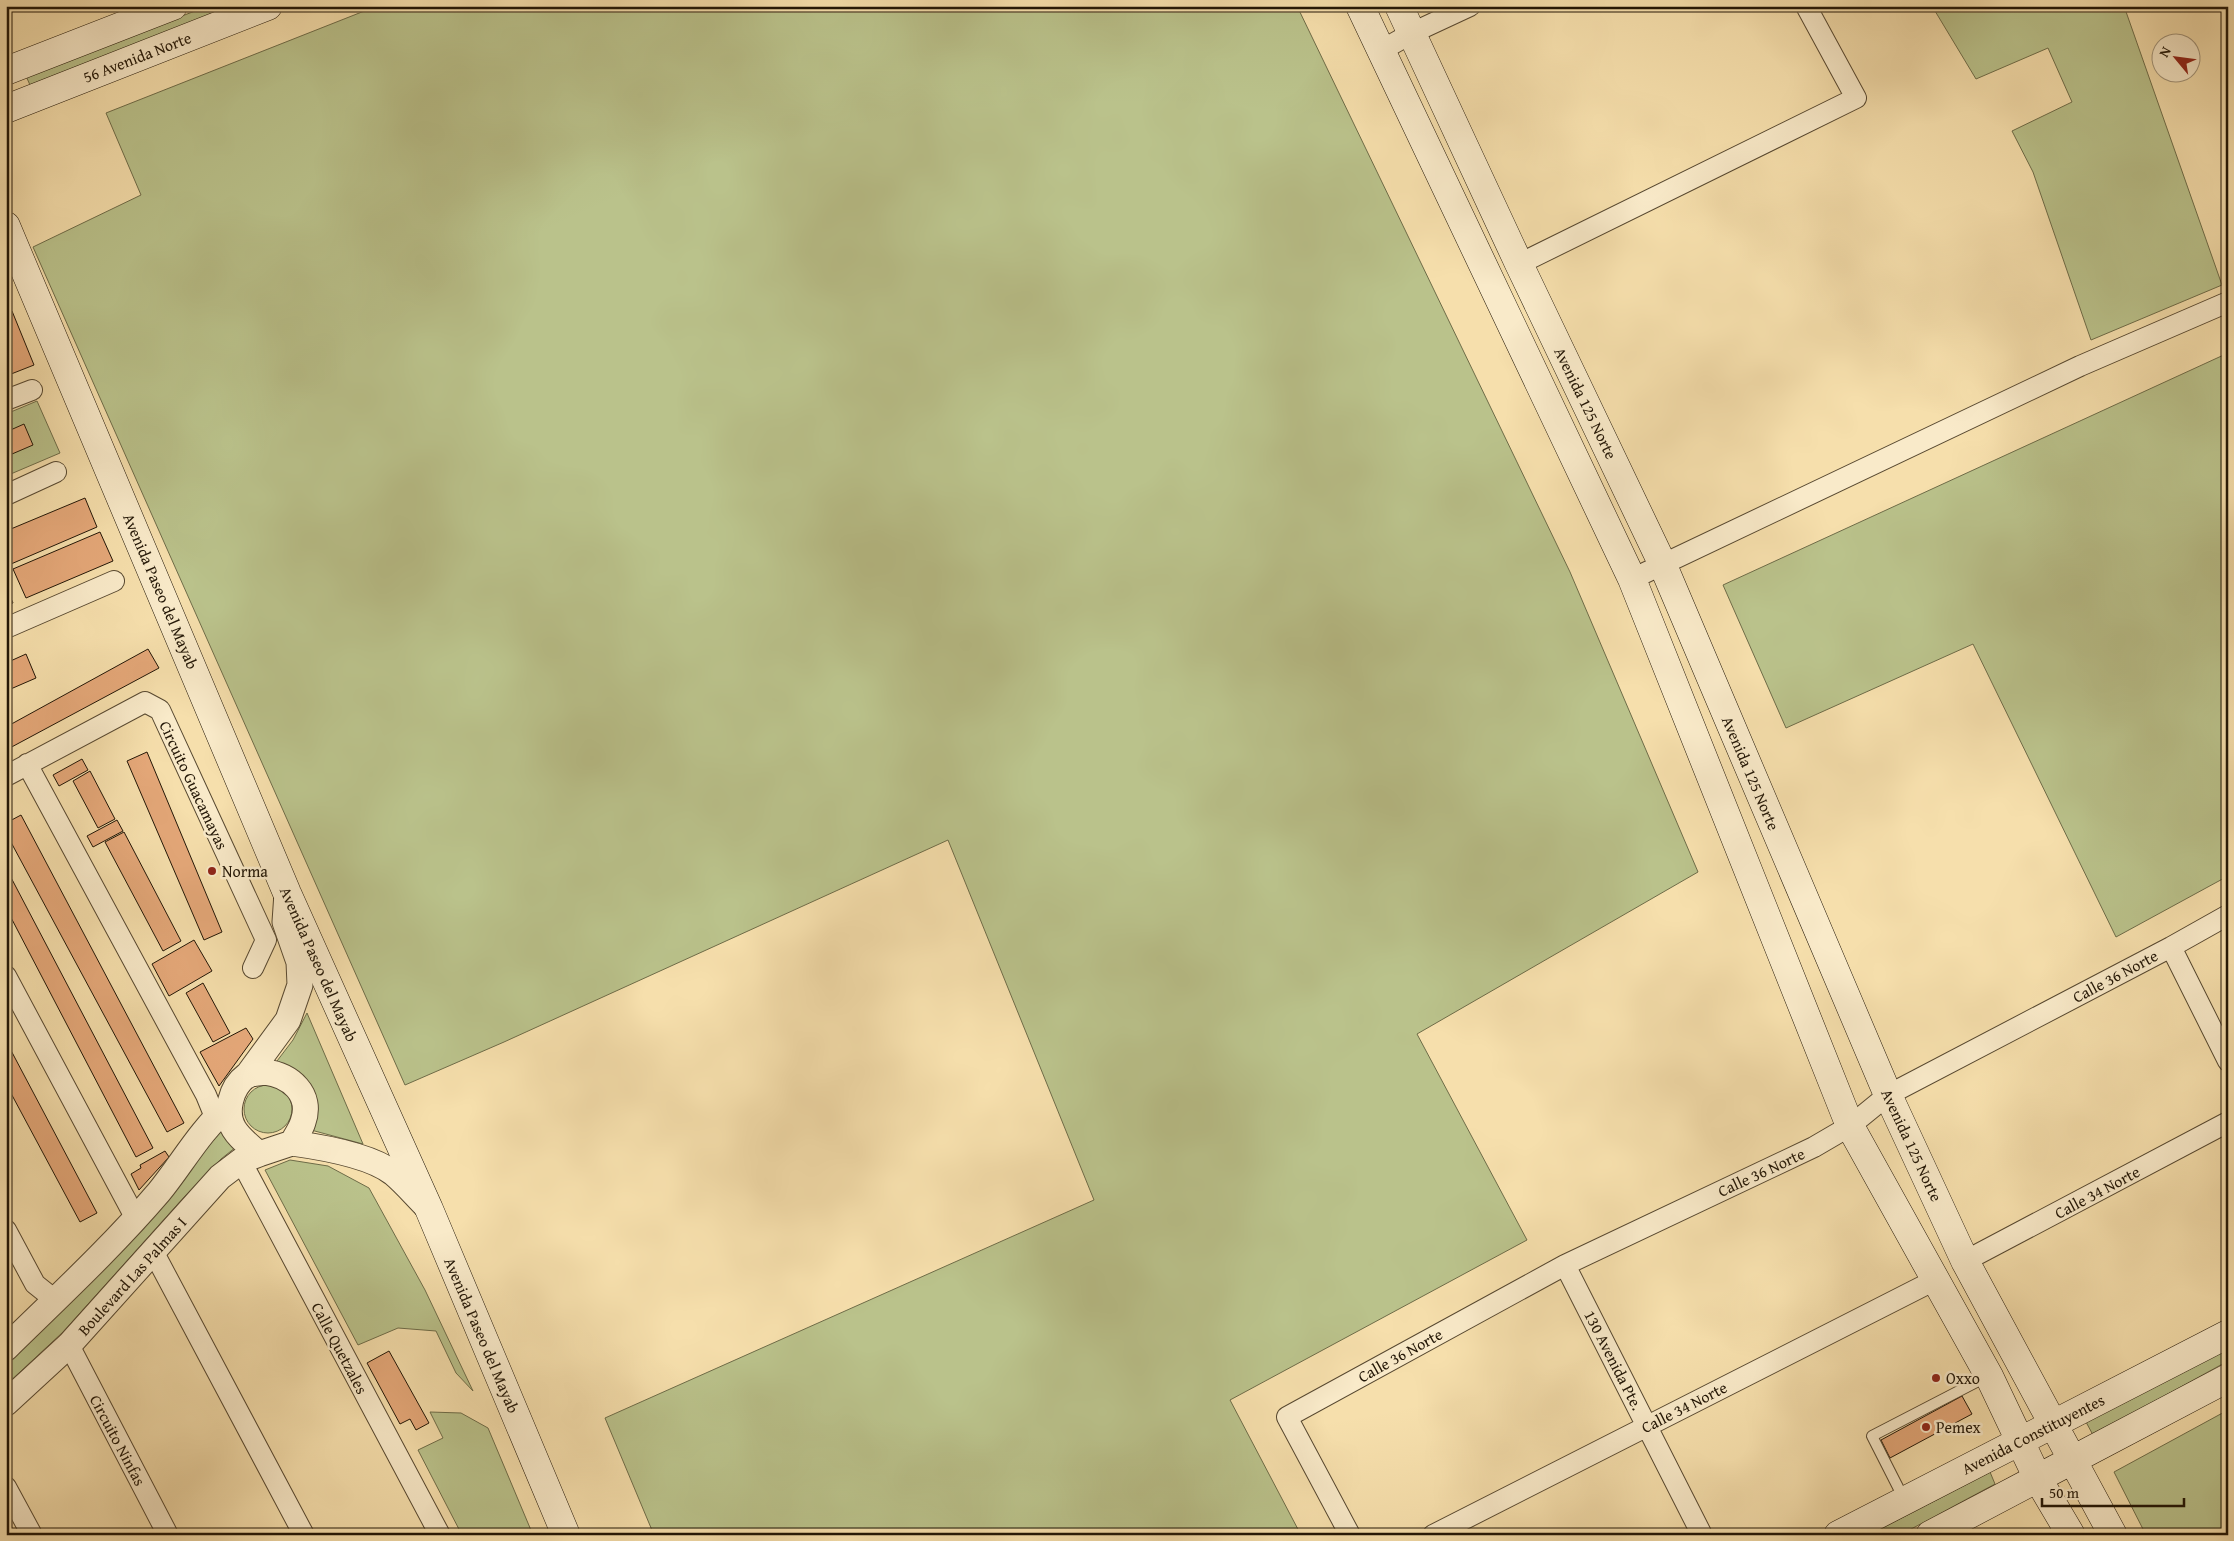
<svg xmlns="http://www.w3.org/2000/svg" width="2234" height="1541" viewBox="0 0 2234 1541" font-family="'Gentium Book Plus',serif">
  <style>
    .green { fill: #bac28b; stroke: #6e6c48 }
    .building { fill: #e5a879; stroke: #221606 }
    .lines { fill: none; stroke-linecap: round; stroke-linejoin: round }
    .service-casing { stroke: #574830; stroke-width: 12 }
    .minor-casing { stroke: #574830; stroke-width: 22 }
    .tertiary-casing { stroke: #574830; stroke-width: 27 }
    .secondary-casing { stroke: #221606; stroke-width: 29 }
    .service { stroke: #f9eac9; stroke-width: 10 }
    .minor { stroke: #f9eac9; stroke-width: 20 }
    .tertiary { stroke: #f9eac9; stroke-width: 25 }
    .secondary { stroke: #f9eac9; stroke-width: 28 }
    .poi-dot { fill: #8f2418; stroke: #f9eac9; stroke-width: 2 }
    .labels { text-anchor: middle; stroke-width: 5; stroke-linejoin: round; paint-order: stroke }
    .street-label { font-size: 16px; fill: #221606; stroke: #f9eac9 }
    .poi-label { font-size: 16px; fill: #221606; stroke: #f9eac9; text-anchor: start }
  </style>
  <rect width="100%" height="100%" fill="#f6dfac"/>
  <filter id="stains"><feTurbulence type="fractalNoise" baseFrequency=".004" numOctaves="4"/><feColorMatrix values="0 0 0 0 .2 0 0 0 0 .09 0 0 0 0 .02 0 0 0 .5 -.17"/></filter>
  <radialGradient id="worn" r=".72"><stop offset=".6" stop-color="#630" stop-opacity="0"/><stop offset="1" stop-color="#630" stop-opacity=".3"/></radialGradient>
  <path class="green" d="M 208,6 L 232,6 L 30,85 L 26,76 Z
    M 377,6 L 1297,6 L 1570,572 L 1698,872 L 1417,1034 L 1527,1240 L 1230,1400 L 1301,1535 L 654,1535 L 605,1418 L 1094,1200 L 948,840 L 504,1042 L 405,1085 L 33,247 L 141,195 L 106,113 Z
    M 1932,6 L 2124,6 L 2222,285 L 2091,340 L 2033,172 L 2012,131 L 2072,102 L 2048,48 L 1976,79 Z
    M 2228,353 L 2228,876 L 2116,937 L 1973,644 L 1786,728 L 1723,585 Z
    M 37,401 L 60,453 L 6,476 L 6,414 Z
    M 307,1013 L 363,1144 L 311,1130 L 293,1069 L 277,1061 L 293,1040 Z
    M244 1109a24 24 0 1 1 48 0a24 24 0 1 1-48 0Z
    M 222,1129 L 236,1147 L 221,1159 L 185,1196 L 63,1332 L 6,1385 L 6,1365 C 84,1291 156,1214 222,1129 Z
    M 290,1160 L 328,1166 L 369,1188 L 425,1290 L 473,1391 L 456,1373 L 436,1331 L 398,1328 L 358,1345 L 265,1170 Z
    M 2228,1349 L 2228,1361 L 2093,1435 L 2086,1422 Z
    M 2228,1410 L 2228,1535 L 2146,1535 L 2114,1472 Z
    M 430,1412 L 461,1413 L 488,1428 L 533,1535 L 462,1535 L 418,1450 L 443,1438 Z
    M 1990,1472 L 1995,1484 L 1900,1535 L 1869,1535 Z"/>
  <path class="building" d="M 12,311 L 34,365 L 6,376 L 6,314 Z
    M 24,424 L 33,445 L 12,454 L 6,441 L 6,432 Z
    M 85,498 L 97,527 L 11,564 L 6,554 L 6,531 Z
    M 100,532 L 113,561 L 26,598 L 13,569 Z
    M 6,587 L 13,603 L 6,606 Z
    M 148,649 L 159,668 L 6,750 L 6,727 Z
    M 26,654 L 36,678 L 6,691 L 6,663 Z
    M 147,752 L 222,932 L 204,940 L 127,761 Z
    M 82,759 L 88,770 L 59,786 L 53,775 Z
    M 90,771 L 115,819 L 98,828 L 73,781 Z
    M 21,815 L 184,1123 L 167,1132 L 6,833 L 6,823 Z
    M 117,820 L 123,831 L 93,847 L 87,836 Z
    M 124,832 L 181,941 L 163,951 L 105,842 Z
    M 6,868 L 153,1148 L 136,1157 L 6,908 Z
    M 194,940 L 212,971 L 169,996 L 152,964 Z
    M 203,983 L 230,1033 L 213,1042 L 186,993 Z
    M 246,1028 L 253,1039 L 219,1086 L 200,1052 Z
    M 6,1041 L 97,1213 L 80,1222 L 6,1084 Z
    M 165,1151 L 169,1157 L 139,1190 L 131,1174 L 141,1168 L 140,1165 Z
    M 389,1351 L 429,1423 L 416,1430 L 410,1419 L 400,1424 L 367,1363 Z
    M 1962,1396 L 1972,1414 L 1890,1458 L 1881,1440 Z"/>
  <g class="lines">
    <defs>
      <path id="service" d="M 1904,1499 L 1872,1436 L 1988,1376"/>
      <path id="minor" d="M 1382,50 L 1412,33 L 1470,6
        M 1519,264 L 1856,98 L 1806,6
        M 6,400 L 32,390
        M 6,495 L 56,472
        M 1632,579 L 2080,366 L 2228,302
        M 6,628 L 114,581
        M 27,764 L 206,1095 L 215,1117
        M 6,776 L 145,702 L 160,710 L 266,940 L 253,968
        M 2171,947 L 2228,1061
        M 6,976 L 135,1217
        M 241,1161 L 440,1535
        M 6,1230 L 35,1284 L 55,1300
        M 154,1253 L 304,1535
        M 1965,1261 L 2228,1122
        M 1565,1265 L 1702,1535
        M 69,1345 L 168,1535
        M 6,1487 L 32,1535
        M 1350,1535 L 1287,1417 L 1565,1265 L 1814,1147 L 1850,1126 L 1888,1095 L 2171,947 L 2228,915
        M 1433,1535 L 1935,1280"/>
      <path id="tertiary" d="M 265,1072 C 290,1075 313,1094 303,1122 C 301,1129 296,1136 292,1143 L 259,1154 C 250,1146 240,1139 234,1129 C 224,1113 231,1087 246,1076 C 251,1073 260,1073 265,1072 Z
        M 247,1076 L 288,1020 L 300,985 L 299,962 L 285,922 L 287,893
        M 292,1143 C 321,1147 370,1155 393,1173 C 405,1183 415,1195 426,1206
        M 6,1348 C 58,1297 112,1247 159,1192 C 182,1164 200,1130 229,1106
        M 6,1403 L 69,1345 L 220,1177 L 241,1161 L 259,1154"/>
      <path id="secondary" d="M 1360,6 L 1632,579 L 1850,1126 L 1989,1376 L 2038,1479 L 2071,1535
        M 1399,6 L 1519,264 L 1662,563 L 1888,1095 L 1965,1261 L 2113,1535
        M 6,71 L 173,6
        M 6,109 L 268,6
        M 6,226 L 287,893 L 429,1209 L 566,1535
        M 1838,1535 L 2228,1334
        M 1930,1535 L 2228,1378"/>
    </defs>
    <use href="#service" class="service-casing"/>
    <use href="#minor" class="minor-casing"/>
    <use href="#tertiary" class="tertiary-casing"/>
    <use href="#secondary" class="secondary-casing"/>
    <use href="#service" class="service"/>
    <use href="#minor" class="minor"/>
    <use href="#tertiary" class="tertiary"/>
    <use href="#secondary" class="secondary"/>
  </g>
  <g class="poi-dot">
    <circle cx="212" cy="871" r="5"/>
    <circle cx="1936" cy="1378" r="5"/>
    <circle cx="1926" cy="1427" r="5"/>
  </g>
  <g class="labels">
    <g class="street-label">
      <text transform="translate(137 57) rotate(-21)" y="6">56 Avenida Norte</text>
      <text transform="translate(1586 403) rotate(64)" y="6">Avenida 125 Norte</text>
      <text transform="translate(161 591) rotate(67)" y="6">Avenida Paseo del Mayab</text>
      <text transform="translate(1751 773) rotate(67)" y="6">Avenida 125 Norte</text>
      <text transform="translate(194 785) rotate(65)" y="6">Circuito Guacamayas</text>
      <text transform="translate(319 964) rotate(66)" y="6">Avenida Paseo del Mayab</text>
      <text transform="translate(2115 976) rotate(-28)" y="6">Calle 36 Norte</text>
      <text transform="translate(1912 1145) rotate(65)" y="6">Avenida 125 Norte</text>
      <text transform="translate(1761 1172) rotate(-25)" y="6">Calle 36 Norte</text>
      <text transform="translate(2097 1192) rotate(-28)" y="6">Calle 34 Norte</text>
      <text transform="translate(132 1276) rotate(-48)" y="6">Boulevard Las Palmas I</text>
      <text transform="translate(482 1335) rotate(67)" y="6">Avenida Paseo del Mayab</text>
      <text transform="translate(340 1348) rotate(62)" y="6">Calle Quetzales</text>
      <text transform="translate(1400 1355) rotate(-29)" y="6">Calle 36 Norte</text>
      <text transform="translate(1614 1360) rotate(63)" y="6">130 Avenida Pte.</text>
      <text transform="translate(1684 1407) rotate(-27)" y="6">Calle 34 Norte</text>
      <text transform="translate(2033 1434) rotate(-27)" y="6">Avenida Constituyentes</text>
      <text transform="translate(118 1440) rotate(62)" y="6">Circuito Ninfas</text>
    </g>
    <g class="poi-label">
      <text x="222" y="877">Norma</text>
      <text x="1946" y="1384">Oxxo</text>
      <text x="1936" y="1433">Pemex</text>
    </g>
  </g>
  <rect width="2234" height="1541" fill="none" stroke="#f6dfac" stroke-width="25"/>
  <rect x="8" y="8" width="2219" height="1526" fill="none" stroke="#221606" stroke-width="2.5"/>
  <rect x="12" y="12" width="2209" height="1516" fill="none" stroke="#221606"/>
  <g transform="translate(2176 58) rotate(299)"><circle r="24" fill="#f9eac9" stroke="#a3957b"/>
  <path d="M0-4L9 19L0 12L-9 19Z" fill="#8f2418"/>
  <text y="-8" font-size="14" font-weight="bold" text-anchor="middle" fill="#221606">N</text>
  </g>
  <path d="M2042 1498v8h142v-8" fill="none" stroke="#221606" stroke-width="2.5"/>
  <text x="2049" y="1498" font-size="15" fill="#221606" stroke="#f9eac9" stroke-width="4" paint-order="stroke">50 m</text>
  <rect width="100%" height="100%" filter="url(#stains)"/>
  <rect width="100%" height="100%" fill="url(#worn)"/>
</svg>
